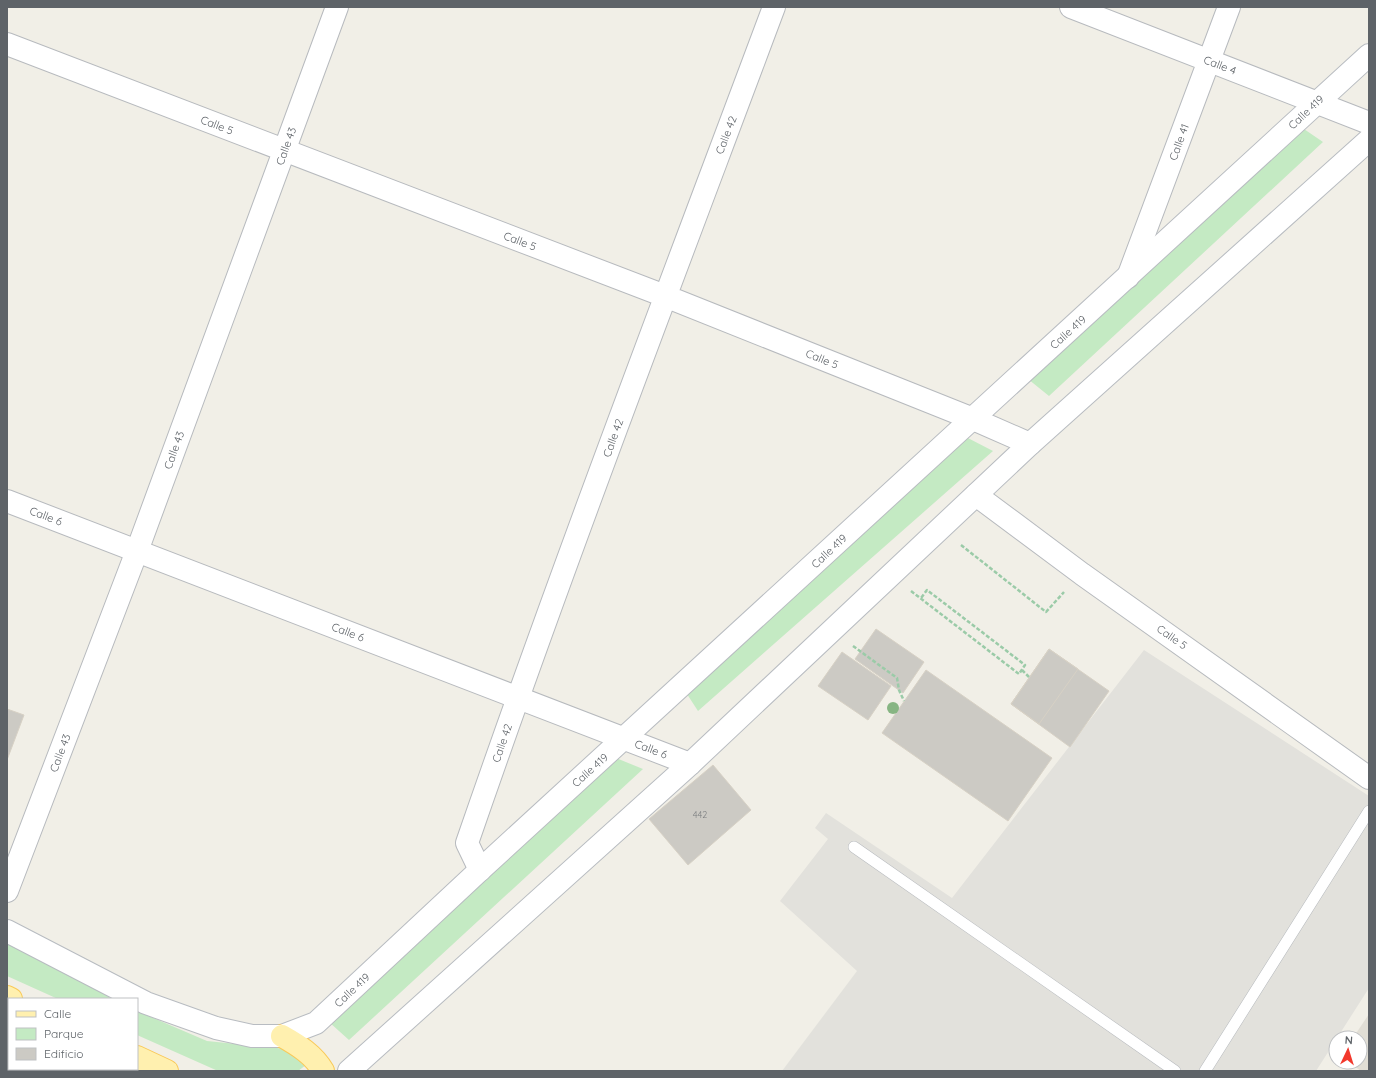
<svg xmlns="http://www.w3.org/2000/svg" width="1376" height="1078" viewBox="0 0 1376 1078" font-family="Quicksand,sans-serif">
  <style>
    .industrial { fill: #e2e1dc }
    .education { fill: #e1ded5 }
    .green { fill: #c4eac3 }
    .building { fill: #cccac4; stroke: #d7d1c5 }
    .lines { fill: none; stroke-linecap: round; stroke-linejoin: round }
    .service-casing { stroke: #b7babe; stroke-width: 12 }
    .minor-casing { stroke: #b7babe; stroke-width: 24 }
    .tertiary-casing { stroke: #b7babe; stroke-width: 24 }
    .secondary-casing { stroke: #b8bcc1; stroke-width: 24 }
    .primary-casing { stroke: #f9c959; stroke-width: 24 }
    .path { stroke: #9bcba8; stroke-width: 2.5; stroke-dasharray: 4 2; stroke-linecap: butt }
    .service { stroke: #fff; stroke-width: 11 }
    .minor { stroke: #fff; stroke-width: 22 }
    .tertiary { stroke: #fff; stroke-width: 22 }
    .secondary { stroke: #fff; stroke-width: 22 }
    .primary { stroke: #fff0af; stroke-width: 22 }
    .tree { fill: #87b583 }
    .labels { text-anchor: middle; stroke-width: 4; stroke-linejoin: round; paint-order: stroke }
    .number-label { font-size: 9px; fill: #7a7d7f }
    .street-label { font-size: 11px; fill: #5e6368; stroke: #fff }
  </style>
  <rect width="100%" height="100%" fill="#f1efe7"/>
  <path class="industrial" d="M 1144,650 L 1369,796 L 1369,988 L 1316,1071 L 782,1071 L 857,971 L 780,901 L 828,839 L 815,828 L 826,813 L 952,898 Z"/>
  <path class="education" d="M 1369,1014 L 1369,1071 L 1361,1071 L 1348,1062 L 1360,1062 L 1360,1038 L 1353,1038 Z"/>
  <path class="green" d="M 1301,127 L 1323,142 L 1049,396 L 1028,379 Z
    M 964,436 L 993,451 L 698,711 L 685,691 Z
    M 616,758 L 643,769 L 349,1040 L 329,1022 Z
    M 7,940 L 65,971 L 112,999 L 58,999 L 7,976 Z
    M 137,1011 L 207,1041 L 287,1049 L 306,1065 L 298,1071 L 218,1071 L 137,1035 Z"/>
  <path class="building" d="M 876,629 L 924,662 L 903,693 L 855,659 Z
    M 1049,649 L 1109,691 L 1070,747 L 1011,704 Z
    M 1049,649 L 1078,669 L 1039,724 L 1011,704 Z
    M 842,652 L 891,686 L 868,720 L 818,686 Z
    M 926,670 L 1052,758 L 1008,821 L 882,733 Z
    M 7,709 L 24,715 L 7,760 Z
    M 713,765 L 751,810 L 688,865 L 649,819 Z"/>
  <g class="lines">
    <defs>
      <path id="service" d="M 854,847 L 1175,1071
        M 1205,1071 L 1369,811"/>
      <path id="minor" d="M 1071,7 L 1369,123
        M 7,44 L 665,296 L 973,419 L 1030,444
        M 1128,277 L 1229,7
        M 976,495 L 1082,574 L 1369,778
        M 7,501 L 690,764
        M 480,870 L 467,843 C 564,562 670,285 774,7"/>
      <path id="tertiary" d="M 7,891 L 137,551 L 337,7"/>
      <path id="secondary" d="M 7,931 L 146,1003 L 216,1028 L 252,1036 L 282,1036 L 316,1023 L 480,870 L 1369,55
        M 349,1071 L 690,764 L 1030,444 L 1369,140"/>
      <path id="primary" d="M 7,997 L 11,999
        M 282,1036 C 298,1045 314,1055 323,1071
        M 7,1052 L 9,1053
        M 137,1057 L 167,1071
        M 47,1069 L 52,1071"/>
    </defs>
    <use href="#service" class="service-casing"/>
    <use href="#minor" class="minor-casing"/>
    <use href="#tertiary" class="tertiary-casing"/>
    <use href="#secondary" class="secondary-casing"/>
    <use href="#primary" class="primary-casing"/>
    <path class="path" d="M 961,545 L 1046,612 L 1064,592
      M 911,591 L 1019,674 L 1025,665 L 927,590 L 921,598
      M 853,646 L 897,678 L 899,690 L 904,701
      M 1022,670 L 1029,677"/>
    <use href="#service" class="service"/>
    <use href="#minor" class="minor"/>
    <use href="#tertiary" class="tertiary"/>
    <use href="#secondary" class="secondary"/>
    <use href="#primary" class="primary"/>
  </g>
  <circle class="tree" cx="893" cy="708" r="6"/>
  <g class="labels">
    <g class="number-label">
      <text x="700" y="818">442</text>
    </g>
    <g class="street-label">
      <text transform="translate(1220 65) rotate(21)" y="4">Calle 4</text>
      <text transform="translate(1306 112) rotate(-43)" y="4">Calle 419</text>
      <text transform="translate(217 125) rotate(21)" y="4">Calle 5</text>
      <text transform="translate(726 135) rotate(-69)" y="4">Calle 42</text>
      <text transform="translate(1179 142) rotate(-70)" y="4">Calle 41</text>
      <text transform="translate(286 146) rotate(-70)" y="4">Calle 43</text>
      <text transform="translate(520 241) rotate(21)" y="4">Calle 5</text>
      <text transform="translate(1068 332) rotate(-42)" y="4">Calle 419</text>
      <text transform="translate(822 359) rotate(22)" y="4">Calle 5</text>
      <text transform="translate(613 438) rotate(-70)" y="4">Calle 42</text>
      <text transform="translate(174 450) rotate(-70)" y="4">Calle 43</text>
      <text transform="translate(46 516) rotate(21)" y="4">Calle 6</text>
      <text transform="translate(829 551) rotate(-43)" y="4">Calle 419</text>
      <text transform="translate(348 632) rotate(21)" y="4">Calle 6</text>
      <text transform="translate(1172 637) rotate(35)" y="4">Calle 5</text>
      <text transform="translate(502 743) rotate(-71)" y="4">Calle 42</text>
      <text transform="translate(651 749) rotate(21)" y="4">Calle 6</text>
      <text transform="translate(60 753) rotate(-69)" y="4">Calle 43</text>
      <text transform="translate(590 770) rotate(-42)" y="4">Calle 419</text>
      <text transform="translate(352 990) rotate(-43)" y="4">Calle 419</text>
    </g>
  </g>
  <rect width="1376" height="1078" fill="none" stroke="#5e6368" stroke-width="16"/>
  <rect x="8" y="998" width="130" height="72" fill="#ffffff" stroke="#bfc1c3"/>
  <rect x="16" y="1011" width="20" height="6" fill="#fff0af" stroke="#bfc1c3"/>
  <text x="44" y="1018" font-size="12" fill="#5e6368">Calle</text>
  <rect x="16" y="1028" width="20" height="12" fill="#c4eac3" stroke="#bfc1c3"/>
  <text x="44" y="1038" font-size="12" fill="#5e6368">Parque</text>
  <rect x="16" y="1048" width="20" height="12" fill="#cccac4" stroke="#bfc1c3"/>
  <text x="44" y="1058" font-size="12" fill="#5e6368">Edificio</text>
  <g transform="translate(1348 1050) rotate(4)"><circle r="19" fill="#ffffff" stroke="#bfc1c3"/>
  <path d="M0-3L7 15L0 10L-7 15Z" fill="#f2382c"/>
  <text y="-6" font-size="11" font-weight="bold" text-anchor="middle" fill="#5e6368">N</text>
  </g>
</svg>
